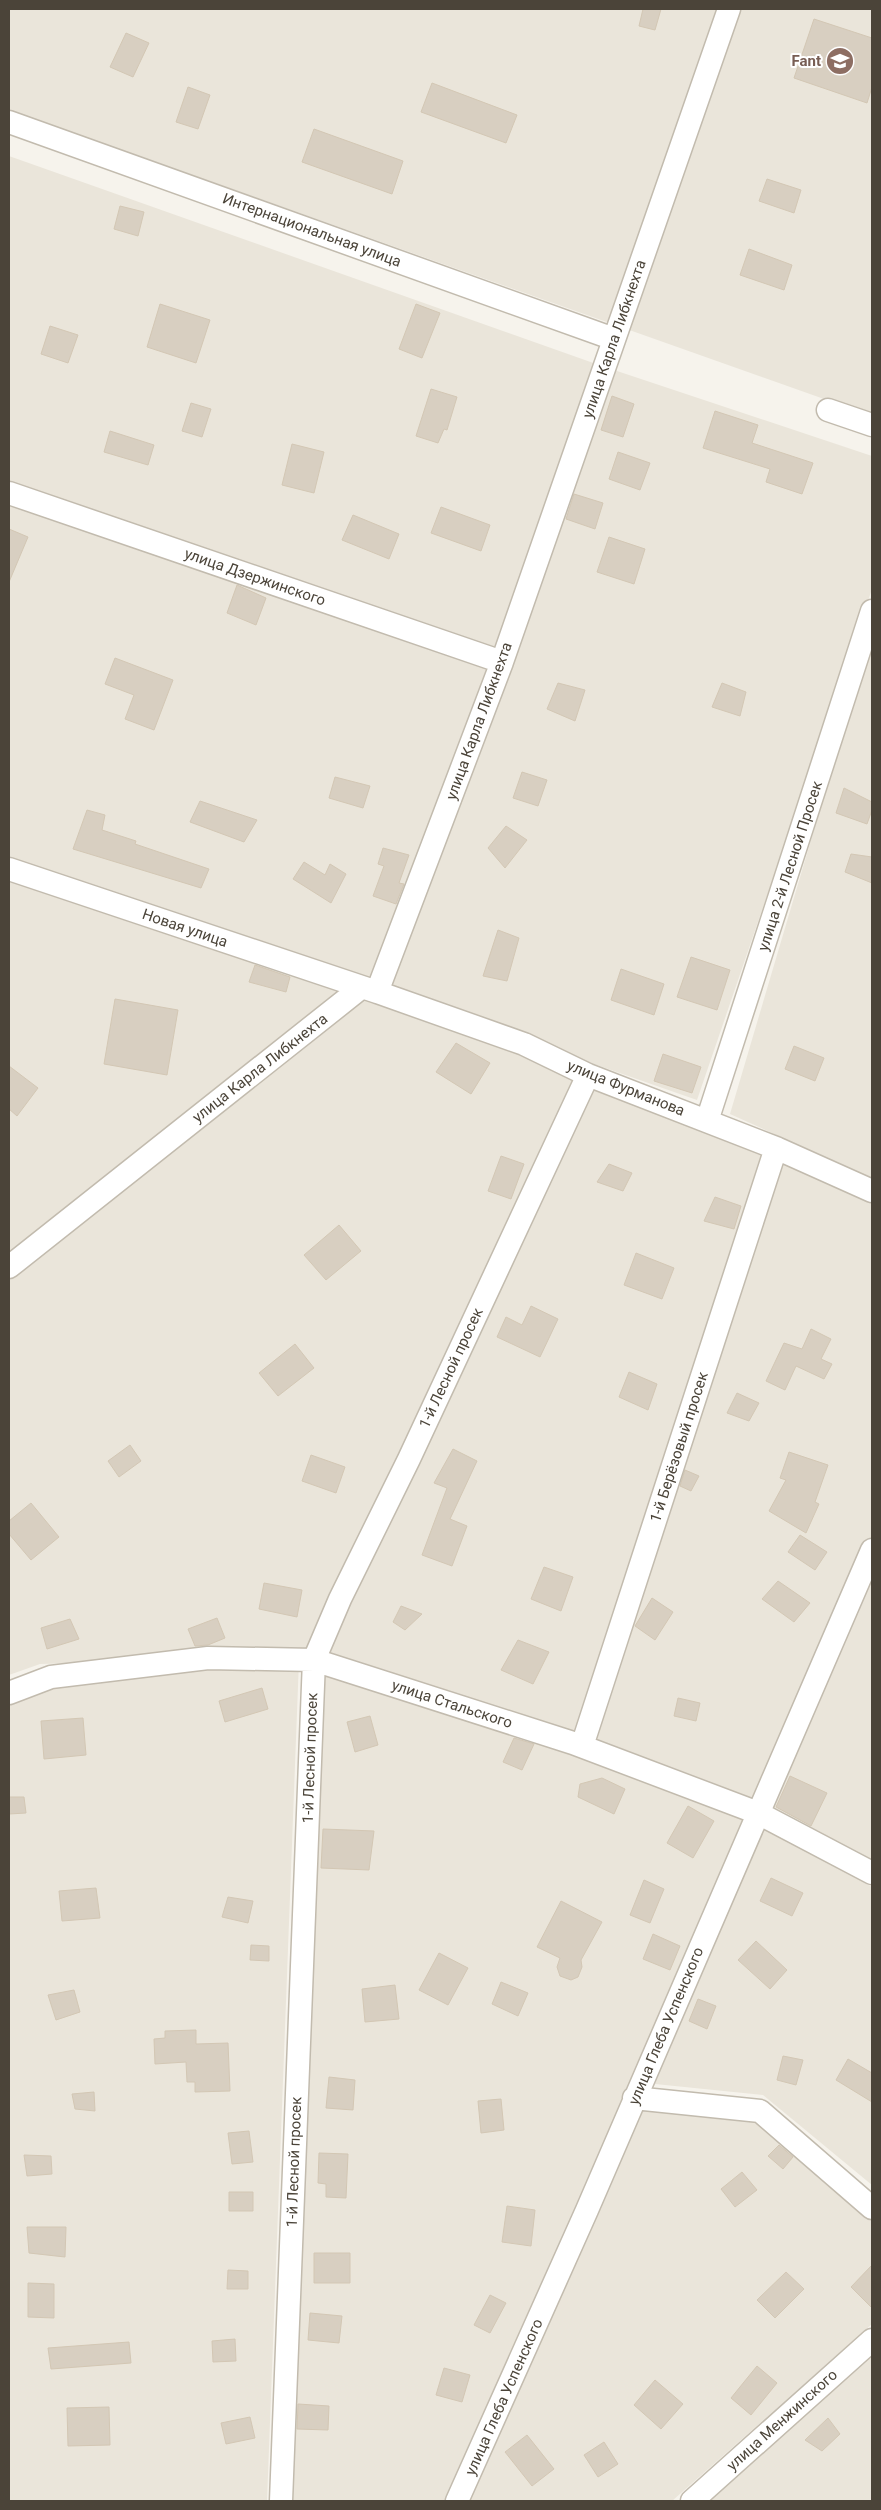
<svg xmlns="http://www.w3.org/2000/svg" width="881" height="2510" viewBox="0 0 881 2510" font-family="Roboto,sans-serif">
  <style>
    .residential { fill: #eae5da }
    .building { fill: #d8cfc1; stroke: #d3c7b4 }
    .lines { fill: none; stroke-linecap: round; stroke-linejoin: round }
    .minor-casing { stroke: #c2bbae; stroke-width: 25 }
    .minor { stroke: #fff; stroke-width: 22 }
    .labels { text-anchor: middle; stroke-width: 4; stroke-linejoin: round; paint-order: stroke }
    .education-label { font-size: 15px; font-weight: bold; fill: #785e54; stroke: #fff; text-anchor: end }
    .street-label { font-size: 15px; fill: #4b4439; stroke: #fff }
  </style>
  <rect width="100%" height="100%" fill="#f6f3ec"/>
  <path class="residential" d="M 9,9 L 872,9 L 872,416 L 9,110 Z
    M 9,156 L 599,365 L 872,456 L 872,589 L 697,1100 L 9,860 Z
    M 872,634 L 872,1178 L 730,1114 Z
    M 9,875 L 375,996 L 872,1191 L 872,1865 L 812,1828 L 748,1800 L 306,1657 L 40,1664 L 9,1675 Z
    M 299,1660 L 267,2501 L 9,2501 L 9,1699 L 51,1677 Z
    M 320,1674 L 596,1760 L 747,1815 L 638,2107 L 760,2115 L 872,2220 L 872,2324 L 672,2501 L 286,2501 Z
    M 765,1825 L 872,1887 L 872,2185 L 763,2095 L 655,2084 L 678,2020 Z
    M 872,2354 L 872,2501 L 708,2501 Z"/>
  <path class="building" d="M 643,9 L 661,9 L 655,30 L 639,26 Z
    M 814,19 L 872,38 L 872,87 L 867,103 L 794,78 Z
    M 126,33 L 149,43 L 133,77 L 110,67 Z
    M 432,83 L 517,115 L 506,143 L 421,112 Z
    M 188,87 L 210,95 L 198,129 L 176,122 Z
    M 314,129 L 403,161 L 392,194 L 302,162 Z
    M 767,179 L 801,190 L 794,213 L 759,201 Z
    M 120,206 L 144,212 L 138,236 L 114,229 Z
    M 749,249 L 792,265 L 784,290 L 740,275 Z
    M 160,304 L 210,320 L 196,363 L 147,347 Z
    M 416,304 L 440,313 L 422,358 L 399,349 Z
    M 50,326 L 78,335 L 68,363 L 41,354 Z
    M 431,389 L 457,397 L 447,430 L 444,429 L 438,443 L 416,436 Z
    M 612,396 L 634,404 L 623,437 L 601,430 Z
    M 191,403 L 211,409 L 202,437 L 182,431 Z
    M 715,411 L 758,425 L 752,443 L 813,463 L 802,494 L 766,482 L 770,469 L 703,448 Z
    M 110,431 L 154,445 L 148,465 L 104,452 Z
    M 292,444 L 324,452 L 314,493 L 282,485 Z
    M 618,452 L 650,463 L 640,490 L 609,479 Z
    M 574,494 L 603,503 L 595,529 L 566,519 Z
    M 441,507 L 490,525 L 481,551 L 431,533 Z
    M 353,515 L 399,534 L 389,559 L 342,540 Z
    M 9,529 L 28,537 L 9,582 Z
    M 609,537 L 645,549 L 634,584 L 597,572 Z
    M 237,585 L 266,598 L 256,625 L 227,613 Z
    M 115,658 L 173,680 L 154,730 L 125,719 L 134,695 L 105,684 Z
    M 558,683 L 585,690 L 575,721 L 547,709 Z
    M 722,683 L 746,692 L 740,716 L 712,707 Z
    M 522,772 L 547,780 L 538,806 L 513,798 Z
    M 335,777 L 370,786 L 363,808 L 329,798 Z
    M 844,788 L 872,802 L 872,810 L 867,824 L 836,813 Z
    M 200,801 L 257,820 L 244,842 L 190,822 Z
    M 87,810 L 105,815 L 102,830 L 136,841 L 135,844 L 209,869 L 201,888 L 73,849 Z
    M 506,826 L 527,840 L 505,868 L 488,848 Z
    M 383,848 L 409,855 L 399,883 L 404,884 L 396,904 L 373,896 L 384,866 L 378,864 Z
    M 851,854 L 872,857 L 872,883 L 845,872 Z
    M 304,862 L 325,875 L 330,864 L 346,874 L 331,903 L 293,879 Z
    M 498,930 L 519,938 L 507,981 L 483,976 Z
    M 691,957 L 730,970 L 717,1010 L 677,997 Z
    M 255,965 L 290,977 L 286,992 L 249,982 Z
    M 621,969 L 664,984 L 654,1015 L 611,1000 Z
    M 115,999 L 178,1010 L 167,1075 L 104,1064 Z
    M 456,1043 L 490,1063 L 471,1094 L 436,1072 Z
    M 794,1046 L 824,1058 L 815,1081 L 785,1069 Z
    M 663,1054 L 701,1067 L 692,1093 L 654,1081 Z
    M 9,1066 L 38,1088 L 17,1116 L 9,1109 Z
    M 501,1156 L 524,1164 L 511,1199 L 488,1191 Z
    M 609,1164 L 632,1173 L 623,1191 L 597,1182 Z
    M 715,1197 L 741,1206 L 734,1229 L 704,1221 Z
    M 339,1225 L 361,1251 L 326,1280 L 304,1255 Z
    M 636,1253 L 674,1268 L 662,1299 L 624,1285 Z
    M 531,1306 L 558,1319 L 540,1357 L 497,1337 L 506,1317 L 522,1325 Z
    M 811,1329 L 831,1339 L 821,1359 L 832,1364 L 824,1379 L 796,1366 L 785,1390 L 766,1381 L 784,1343 L 802,1349 Z
    M 295,1344 L 314,1368 L 278,1396 L 259,1373 Z
    M 629,1372 L 657,1384 L 648,1410 L 619,1397 Z
    M 737,1393 L 759,1403 L 749,1421 L 727,1413 Z
    M 130,1445 L 141,1461 L 119,1477 L 108,1461 Z
    M 453,1449 L 477,1461 L 450,1519 L 467,1526 L 452,1566 L 422,1555 L 447,1488 L 434,1483 Z
    M 789,1452 L 828,1465 L 815,1502 L 819,1504 L 806,1533 L 769,1511 L 786,1480 L 780,1478 Z
    M 311,1455 L 345,1467 L 336,1493 L 302,1481 Z
    M 685,1470 L 699,1476 L 691,1491 L 680,1486 Z
    M 31,1503 L 59,1537 L 31,1560 L 9,1534 L 9,1521 Z
    M 800,1535 L 827,1552 L 815,1570 L 788,1552 Z
    M 544,1567 L 573,1577 L 561,1611 L 531,1599 Z
    M 778,1581 L 810,1603 L 794,1622 L 762,1599 Z
    M 264,1583 L 302,1590 L 297,1617 L 259,1609 Z
    M 652,1598 L 673,1612 L 655,1640 L 635,1626 Z
    M 401,1606 L 422,1614 L 405,1630 L 393,1622 Z
    M 217,1618 L 225,1638 L 208,1645 L 195,1646 L 188,1629 Z
    M 70,1619 L 79,1639 L 47,1649 L 41,1628 Z
    M 518,1640 L 549,1652 L 533,1684 L 501,1670 Z
    M 262,1688 L 268,1709 L 225,1722 L 219,1701 Z
    M 678,1698 L 700,1703 L 696,1721 L 674,1716 Z
    M 370,1716 L 378,1745 L 355,1752 L 347,1722 Z
    M 83,1718 L 86,1755 L 44,1759 L 41,1721 Z
    M 514,1738 L 534,1744 L 522,1770 L 503,1762 Z
    M 790,1776 L 827,1793 L 811,1826 L 776,1807 Z
    M 602,1778 L 625,1789 L 614,1814 L 578,1797 L 580,1784 Z
    M 9,1797 L 24,1797 L 26,1813 L 9,1814 Z
    M 688,1806 L 714,1821 L 693,1858 L 667,1843 Z
    M 323,1829 L 374,1831 L 369,1870 L 321,1868 Z
    M 771,1878 L 803,1893 L 792,1916 L 760,1901 Z
    M 644,1880 L 664,1889 L 650,1923 L 630,1915 Z
    M 96,1888 L 100,1918 L 62,1921 L 59,1891 Z
    M 228,1897 L 253,1901 L 248,1923 L 222,1917 Z
    M 561,1901 L 602,1922 L 581,1960 L 582,1967 L 578,1977 L 571,1980 L 560,1976 L 557,1967 L 560,1958 L 537,1947 Z
    M 653,1934 L 680,1946 L 670,1970 L 643,1959 Z
    M 756,1941 L 787,1970 L 770,1989 L 738,1960 Z
    M 251,1945 L 269,1946 L 269,1961 L 250,1960 Z
    M 439,1953 L 468,1968 L 448,2005 L 419,1990 Z
    M 501,1982 L 528,1993 L 518,2016 L 492,2004 Z
    M 395,1985 L 399,2019 L 365,2022 L 362,1989 Z
    M 74,1990 L 80,2012 L 56,2020 L 48,1995 Z
    M 698,1999 L 716,2006 L 707,2029 L 689,2021 Z
    M 196,2030 L 196,2044 L 228,2043 L 230,2091 L 195,2092 L 195,2082 L 187,2082 L 186,2062 L 155,2064 L 154,2039 L 165,2038 L 165,2031 Z
    M 783,2056 L 803,2060 L 796,2085 L 777,2080 Z
    M 848,2059 L 872,2073 L 872,2102 L 836,2080 Z
    M 329,2077 L 355,2080 L 353,2110 L 326,2108 Z
    M 94,2092 L 95,2111 L 75,2109 L 72,2094 Z
    M 501,2099 L 504,2130 L 481,2133 L 478,2101 Z
    M 249,2131 L 253,2162 L 232,2164 L 228,2133 Z
    M 779,2145 L 793,2157 L 783,2169 L 768,2156 Z
    M 319,2153 L 348,2154 L 346,2198 L 326,2197 L 326,2184 L 318,2183 Z
    M 24,2155 L 51,2156 L 52,2174 L 27,2176 Z
    M 742,2172 L 757,2190 L 735,2207 L 721,2189 Z
    M 229,2192 L 253,2192 L 253,2211 L 229,2211 Z
    M 507,2206 L 535,2210 L 531,2246 L 502,2242 Z
    M 27,2227 L 66,2227 L 65,2257 L 29,2253 Z
    M 314,2253 L 350,2253 L 350,2283 L 314,2283 Z
    M 872,2265 L 872,2308 L 851,2287 Z
    M 228,2270 L 248,2271 L 248,2289 L 227,2289 Z
    M 786,2272 L 804,2289 L 775,2318 L 757,2300 Z
    M 28,2283 L 54,2284 L 54,2318 L 28,2317 Z
    M 490,2295 L 506,2303 L 490,2333 L 474,2325 Z
    M 310,2313 L 342,2316 L 339,2343 L 308,2340 Z
    M 235,2339 L 236,2361 L 213,2362 L 212,2341 Z
    M 129,2342 L 131,2363 L 51,2369 L 48,2348 Z
    M 757,2366 L 777,2383 L 751,2415 L 731,2398 Z
    M 444,2368 L 470,2375 L 462,2402 L 436,2395 Z
    M 655,2380 L 683,2404 L 661,2429 L 634,2405 Z
    M 298,2404 L 329,2406 L 328,2430 L 297,2429 Z
    M 109,2407 L 110,2445 L 68,2446 L 67,2408 Z
    M 250,2417 L 255,2438 L 226,2444 L 221,2423 Z
    M 828,2418 L 840,2434 L 822,2451 L 805,2440 Z
    M 527,2435 L 554,2469 L 532,2486 L 505,2452 Z
    M 604,2442 L 618,2464 L 598,2477 L 584,2455 Z"/>
  <g class="lines">
    <defs>
      <path id="minor" d="M 9,122 L 614,339
        M 828,410 L 872,425
        M 9,493 L 502,662
        M 9,869 L 362,987
        M 377,992 L 524,1044 L 588,1075 L 776,1148 L 872,1191
        M 707,1121 L 872,611
        M 9,1267 L 362,987 L 377,992 L 502,662 L 729,9
        M 9,1693 L 51,1677 L 208,1658 L 314,1660 L 573,1743 L 758,1813 L 872,1873
        M 582,1746 L 776,1148
        M 634,2098 L 760,2111 L 872,2208
        M 281,2501 L 314,1660 L 340,1599 L 409,1459 L 588,1075
        M 457,2501 L 587,2210 L 872,1550
        M 692,2501 L 872,2340"/>
    </defs>
    <use href="#minor" class="minor-casing"/>
    <use href="#minor" class="minor"/>
  </g>
  <defs>
    <symbol id="school-disc" viewBox="-11 -11 22 22"><circle r="9.5" fill="#8d6e63" stroke="#fff"/><path d="M0-5L7-2L0 1L-7-2ZM-4 1L0 2.5L4 1V4Q0 6-4 4Z" fill="#fff"/></symbol>
  </defs>
  <g fill-rule="evenodd">
    <use href="#school-disc" x="824" y="45" width="32" height="32"/>
  </g>
  <g class="labels">
    <g class="education-label">
      <text x="821" y="66">Fant</text>
    </g>
    <g class="street-label">
      <text transform="translate(312 230) rotate(20)" y="5">Интернациональная улица</text>
      <text transform="translate(614 339) rotate(-71)" y="5">улица Карла Либкнехта</text>
      <text transform="translate(255 577) rotate(19)" y="5">улица Дзержинского</text>
      <text transform="translate(479 721) rotate(-70)" y="5">улица Карла Либкнехта</text>
      <text transform="translate(790 866) rotate(-72)" y="5">улица 2-й Лесной Просек</text>
      <text transform="translate(185 928) rotate(19)" y="5">Новая улица</text>
      <text transform="translate(260 1068) rotate(-38)" y="5">улица Карла Либкнехта</text>
      <text transform="translate(626 1088) rotate(22)" y="5">улица Фурманова</text>
      <text transform="translate(451 1368) rotate(-65)" y="5">1-й Лесной просек</text>
      <text transform="translate(679 1447) rotate(-72)" y="5">1-й Берёзовый просек</text>
      <text transform="translate(452 1704) rotate(18)" y="5">улица Стальского</text>
      <text transform="translate(310 1758) rotate(-88)" y="5">1-й Лесной просек</text>
      <text transform="translate(666 2026) rotate(-67)" y="5">улица Глеба Успенского</text>
      <text transform="translate(294 2162) rotate(-88)" y="5">1-й Лесной просек</text>
      <text transform="translate(504 2397) rotate(-66)" y="5">улица Глеба Успенского</text>
      <text transform="translate(782 2420) rotate(-42)" y="5">улица Менжинского</text>
    </g>
  </g>
  <rect width="881" height="2510" fill="none" stroke="#4b4439" stroke-width="20"/>
</svg>
